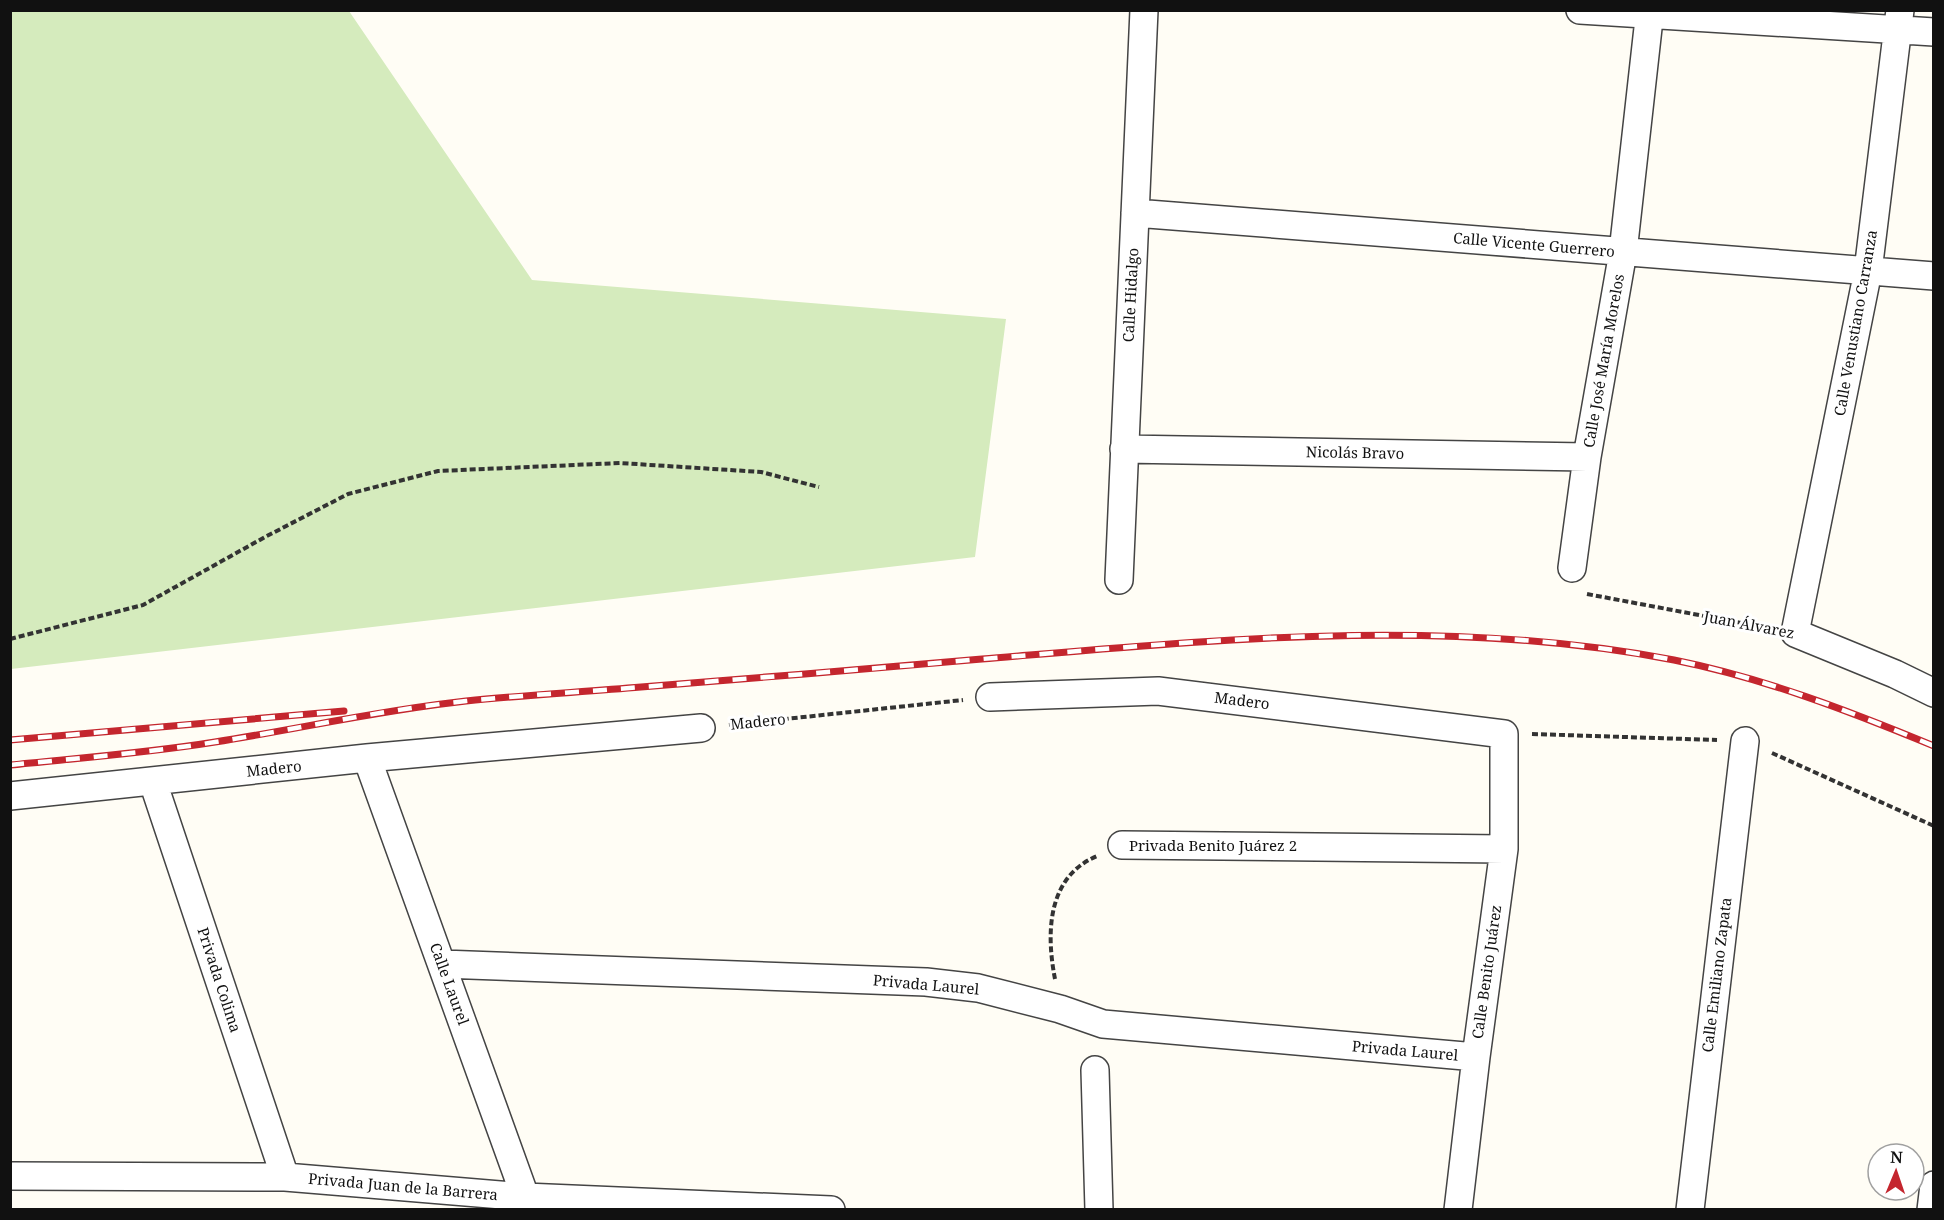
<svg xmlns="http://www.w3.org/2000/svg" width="1944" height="1220" viewBox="0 0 1944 1220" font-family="'Noto Serif',serif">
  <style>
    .green { fill: #d5ebbd }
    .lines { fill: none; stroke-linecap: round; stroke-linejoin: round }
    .street-casing { stroke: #444; stroke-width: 30 }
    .path { stroke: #333; stroke-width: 4; stroke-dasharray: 6 3; stroke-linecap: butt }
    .street { stroke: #fff; stroke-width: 27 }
    .rail-casing { stroke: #c4262e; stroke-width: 7 }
    .rail { stroke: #fff; stroke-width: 4.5; stroke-dasharray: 14; stroke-linecap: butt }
    .labels { text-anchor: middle; stroke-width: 6; stroke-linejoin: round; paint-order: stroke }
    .street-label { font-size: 15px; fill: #111; stroke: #fff }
  </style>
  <rect width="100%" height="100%" fill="#fffdf5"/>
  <path class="green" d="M 10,11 L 349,11 L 532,280 L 1006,319 L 975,557 L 11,669 Z"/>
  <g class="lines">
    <defs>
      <path id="street" d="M 1580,10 L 1934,32
        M 1900,10 L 1868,271 L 1795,633 L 1895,674 L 1934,693
        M 1135,213 L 1934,276
        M 1124,449 L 1587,457
        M 1572,568 L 1587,457 L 1623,252 L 1650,10
        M 1119,580 L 1144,10
        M 990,697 L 1158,691 L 1504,734 L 1504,849 L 1476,1057 L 1458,1210
        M 367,758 L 530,1210
        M 153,782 L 285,1177
        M 10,796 L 367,758 L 701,728
        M 1122,845 L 1504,849
        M 442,964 L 926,982 L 978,988 L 1060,1009 L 1103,1024 L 1476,1057
        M 1095,1070 L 1099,1210
        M 10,1176 L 285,1177 L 525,1197 L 831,1210
        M 1690,1210 L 1745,741
        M 1931,1210 L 1934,1185"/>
    </defs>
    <use href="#street" class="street-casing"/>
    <path class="path" d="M 1587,594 L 1768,628
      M 10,639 L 143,605 L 265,537 L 348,494 L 438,471 L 620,463 L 761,472 L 819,487
      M 729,725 L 963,700
      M 1532,734 L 1717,740
      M 1772,753 L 1934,826
      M 1055,979 C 1046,933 1047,877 1097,856"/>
    <use href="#street" class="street"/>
    <defs>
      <path id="rail" d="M 10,740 L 344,711
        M 10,765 C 79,758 147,753 215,742 C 298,729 381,710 466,701 C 524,695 583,692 641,687 C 755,678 868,669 982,659 C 1213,640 1444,616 1674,660 C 1764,678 1849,711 1934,746"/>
    </defs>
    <use href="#rail" class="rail-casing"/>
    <use href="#rail" class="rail"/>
  </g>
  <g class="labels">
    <g class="street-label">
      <text transform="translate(1534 245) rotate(5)" y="5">Calle Vicente Guerrero</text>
      <text transform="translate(1131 295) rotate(-87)" y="5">Calle Hidalgo</text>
      <text transform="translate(1856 323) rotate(-80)" y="5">Calle Venustiano Carranza</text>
      <text transform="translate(1604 361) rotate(-80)" y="5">Calle José María Morelos</text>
      <text transform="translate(1355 453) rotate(1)" y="5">Nicolás Bravo</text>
      <text transform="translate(1749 625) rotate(11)" y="5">Juan Álvarez</text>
      <text transform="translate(1242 701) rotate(7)" y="5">Madero</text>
      <text transform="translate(758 722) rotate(-6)" y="5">Madero</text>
      <text transform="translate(274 769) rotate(-6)" y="5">Madero</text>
      <text x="1213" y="851">Privada Benito Juárez 2</text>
      <text transform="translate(1487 972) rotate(-82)" y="5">Calle Benito Juárez</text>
      <text transform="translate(1717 975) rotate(-83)" y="5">Calle Emiliano Zapata</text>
      <text transform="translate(219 980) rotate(72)" y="5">Privada Colima</text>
      <text transform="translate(449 984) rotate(70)" y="5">Calle Laurel</text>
      <text transform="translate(926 985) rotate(5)" y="5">Privada Laurel</text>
      <text transform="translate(1405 1051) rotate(5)" y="5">Privada Laurel</text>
      <text transform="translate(403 1187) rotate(5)" y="5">Privada Juan de la Barrera</text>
    </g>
  </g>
  <rect width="1944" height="1220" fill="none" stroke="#111111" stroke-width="24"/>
  <g transform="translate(1896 1172) rotate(2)"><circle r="28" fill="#ffffff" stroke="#a0a0a0" stroke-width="1.5"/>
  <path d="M0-4.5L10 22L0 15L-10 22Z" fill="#c4262e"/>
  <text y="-9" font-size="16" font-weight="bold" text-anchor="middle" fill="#111111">N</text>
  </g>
</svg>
